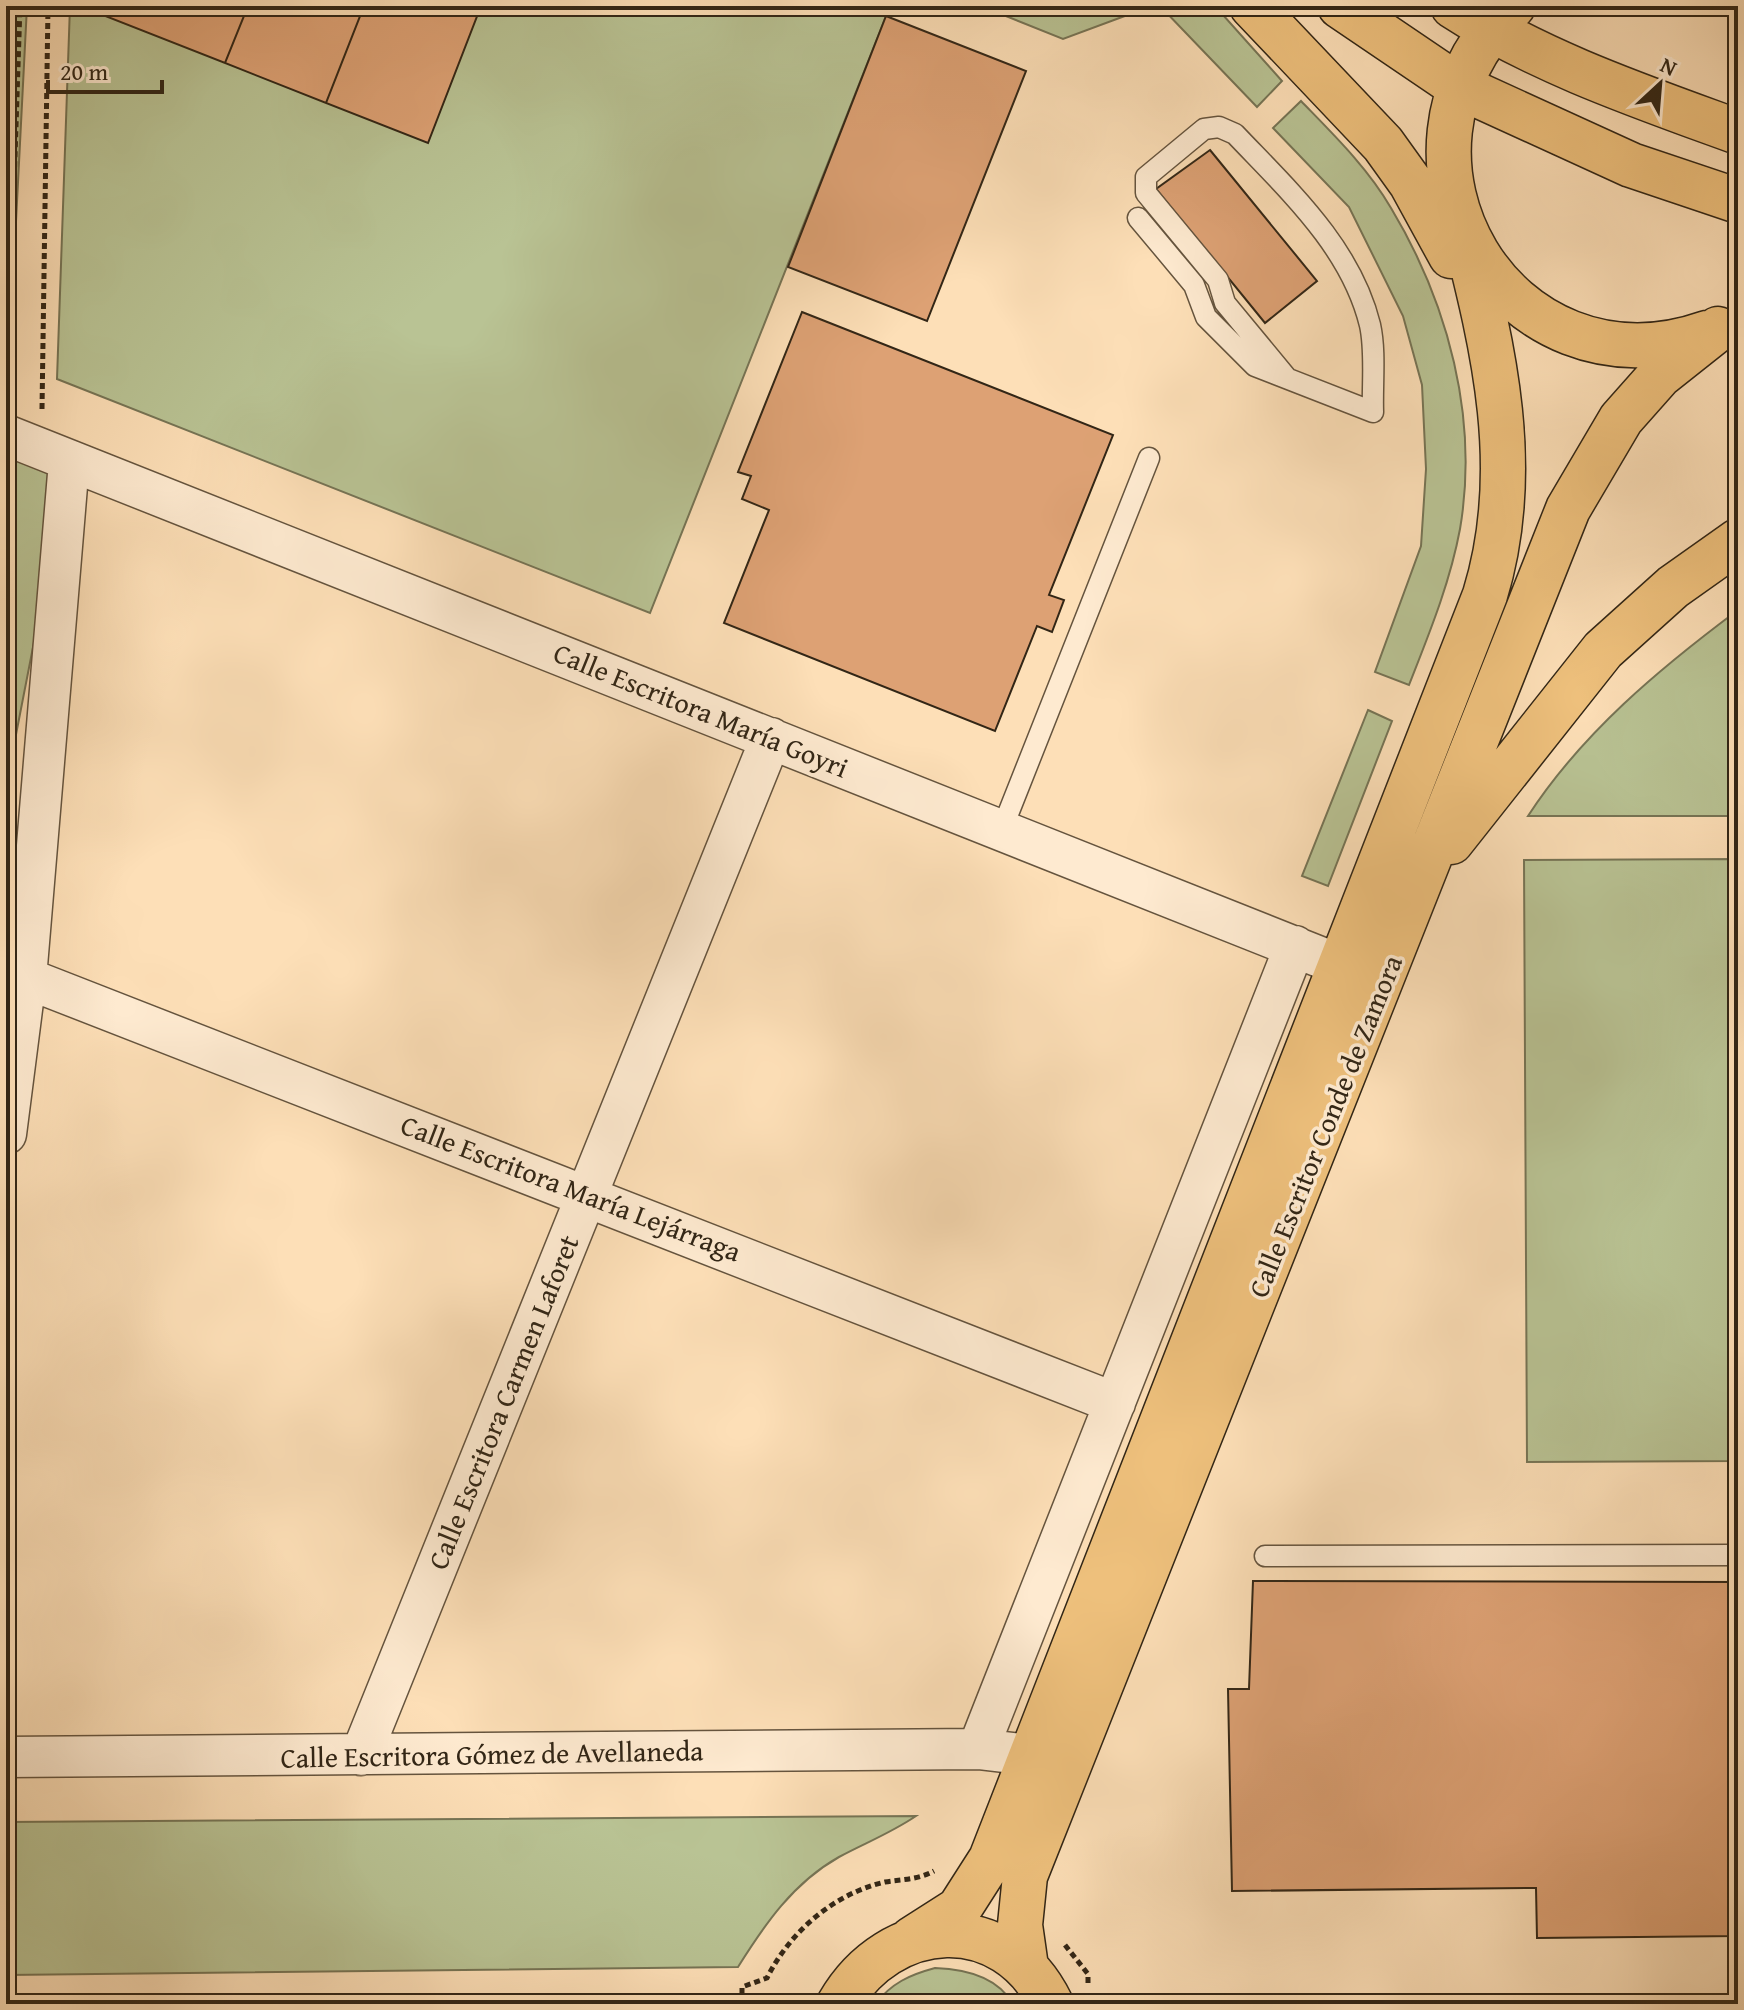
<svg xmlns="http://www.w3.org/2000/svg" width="1744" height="2010" viewBox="0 0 1744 2010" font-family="'Gentium Book Plus',serif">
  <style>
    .green { fill: #b9c394; stroke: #767455; stroke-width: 2 }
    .building { fill: #dda174; stroke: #322616; stroke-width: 2 }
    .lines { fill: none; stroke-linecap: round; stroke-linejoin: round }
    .service-casing { stroke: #65543e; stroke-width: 23 }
    .minor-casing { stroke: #65543e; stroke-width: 43 }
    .primary-casing { stroke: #322616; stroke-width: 47 }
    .path { stroke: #322616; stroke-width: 5; stroke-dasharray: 6 4; stroke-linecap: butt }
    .service { stroke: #feead0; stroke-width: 20 }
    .minor { stroke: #feead0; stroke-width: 40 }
    .primary { stroke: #eec07c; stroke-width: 44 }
    .labels { text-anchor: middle; stroke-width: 7; stroke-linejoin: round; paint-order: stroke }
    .street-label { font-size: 28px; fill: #322616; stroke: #feead0 }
  </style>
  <rect width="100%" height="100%" fill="#fddfb7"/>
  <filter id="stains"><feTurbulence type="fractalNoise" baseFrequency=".0025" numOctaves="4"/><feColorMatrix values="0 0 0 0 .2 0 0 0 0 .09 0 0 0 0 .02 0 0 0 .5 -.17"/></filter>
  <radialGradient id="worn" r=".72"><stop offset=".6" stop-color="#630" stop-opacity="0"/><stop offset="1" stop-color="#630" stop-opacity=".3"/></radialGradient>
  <path class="green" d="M 6,6 L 27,6 L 6,417 Z
    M 70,6 L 860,6 L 886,16 L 650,613 L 57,379 Z
    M 981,6 L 1148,6 L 1149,7 L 1063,39 Z
    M 1160,6 L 1215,6 L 1282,81 L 1257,107 Z
    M 1301,101 C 1333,134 1368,168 1391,208 C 1448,303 1479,418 1460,529 C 1450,583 1429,634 1409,685 L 1375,672 L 1421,546 L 1426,469 L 1422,385 L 1403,316 L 1349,207 L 1273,128 Z
    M 6,435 L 69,462 L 6,786 Z
    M 1738,610 L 1738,816 L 1528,816 C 1582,733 1659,669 1738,610 Z
    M 1368,710 L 1392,721 L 1328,886 L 1302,876 Z
    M 1738,859 L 1738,1461 L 1527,1462 L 1524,860 Z
    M 916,1816 C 891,1833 865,1843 839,1857 C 793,1883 765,1924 738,1967 L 6,1975 L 6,1822 Z
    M 935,1968 C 964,1969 997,1976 1013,2004 L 875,2004 C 892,1983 909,1975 935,1968 Z"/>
  <path class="building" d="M 97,6 L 248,6 L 225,63 L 95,12 Z
    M 248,6 L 364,6 L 326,103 L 225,63 Z
    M 364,6 L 481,6 L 428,143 L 326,103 Z
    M 886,16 L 1026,71 L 927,321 L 788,267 Z
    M 1210,150 L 1317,281 L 1265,323 L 1156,189 Z
    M 802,312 L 1113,435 L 1049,595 L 1064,600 L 1052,632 L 1037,626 L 995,731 L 724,623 L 769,510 L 742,499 L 751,476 L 738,472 Z
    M 1253,1581 L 1738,1582 L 1738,1936 L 1537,1938 L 1536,1888 L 1232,1891 L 1228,1689 L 1249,1689 Z"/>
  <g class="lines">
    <defs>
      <path id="service" d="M 1138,218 L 1194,285 L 1206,317 L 1255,366 L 1373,412 C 1372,385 1376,352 1370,325 C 1351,247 1288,190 1235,134 L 1219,127 L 1204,129 L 1146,177 L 1146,193 L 1218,280 L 1225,303 L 1287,378
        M 1002,829 L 1149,458
        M 1265,1556 L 1738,1555"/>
      <path id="minor" d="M 6,435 L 1340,965 L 1371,954
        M 26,978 L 1115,1403
        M 6,1134 L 26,978 L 69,462
        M 978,1749 L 1295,946
        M 361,1755 L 771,738
        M 6,1757 L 978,1749 L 1029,1755"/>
      <path id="primary" d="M 1252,6 L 1383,144 L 1411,183 L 1451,256
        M 1340,6 L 1458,86 L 1631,165 L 1738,201
        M 1453,6 C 1539,62 1642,97 1738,132
        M 1513,6 C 1358,158 1507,403 1707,333
        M 1451,842 L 1603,650 L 1673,587 L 1738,541
        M 912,1939 L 959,1909 L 991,1859 L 1485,595 C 1523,471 1494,349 1463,228
        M 1026,1967 L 1020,1925 L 1025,1876 L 1568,509 L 1621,419 L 1660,375 L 1718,329
        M 839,2004 C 890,1916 1004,1908 1051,2004"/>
    </defs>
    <use href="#service" class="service-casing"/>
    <use href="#minor" class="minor-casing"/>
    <use href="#primary" class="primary-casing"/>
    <path class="path" d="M 7,397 L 20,6
      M 42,409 L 48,6
      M 1065,1945 L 1088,1974 L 1088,1983
      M 742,2004 L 742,1987 L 767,1978 C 790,1932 833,1894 885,1882 C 903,1879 917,1880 934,1871"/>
    <use href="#service" class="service"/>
    <use href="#minor" class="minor"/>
    <use href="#primary" class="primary"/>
  </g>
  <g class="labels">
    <g class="street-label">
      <text transform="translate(701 710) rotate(22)" y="10">Calle Escritora María Goyri</text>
      <text transform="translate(1325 1126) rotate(-68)" y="10">Calle Escritor Conde de Zamora</text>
      <text transform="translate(571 1188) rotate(21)" y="10">Calle Escritora María Lejárraga</text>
      <text transform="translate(503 1402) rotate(-68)" y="10">Calle Escritora Carmen Laforet</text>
      <text transform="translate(492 1754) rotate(-1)" y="10">Calle Escritora Gómez de Avellaneda</text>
    </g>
  </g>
  <rect width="1744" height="2010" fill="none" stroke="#fddfb7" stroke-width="32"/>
  <rect x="8" y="8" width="1728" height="1994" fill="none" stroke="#322616" stroke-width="4"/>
  <rect x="16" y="16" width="1712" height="1978" fill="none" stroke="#322616" stroke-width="2"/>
  <g transform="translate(1660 84) rotate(26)" stroke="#feead0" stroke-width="6" paint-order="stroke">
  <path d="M0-6L14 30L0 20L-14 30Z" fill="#322616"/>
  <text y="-12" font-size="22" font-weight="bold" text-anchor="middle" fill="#322616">N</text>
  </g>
  <path d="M48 80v12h114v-12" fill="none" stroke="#322616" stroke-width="4"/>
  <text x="60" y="80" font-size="24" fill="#322616" stroke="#feead0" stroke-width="6" paint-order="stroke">20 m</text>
  <rect width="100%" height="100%" filter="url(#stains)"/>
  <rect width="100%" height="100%" fill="url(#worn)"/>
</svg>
